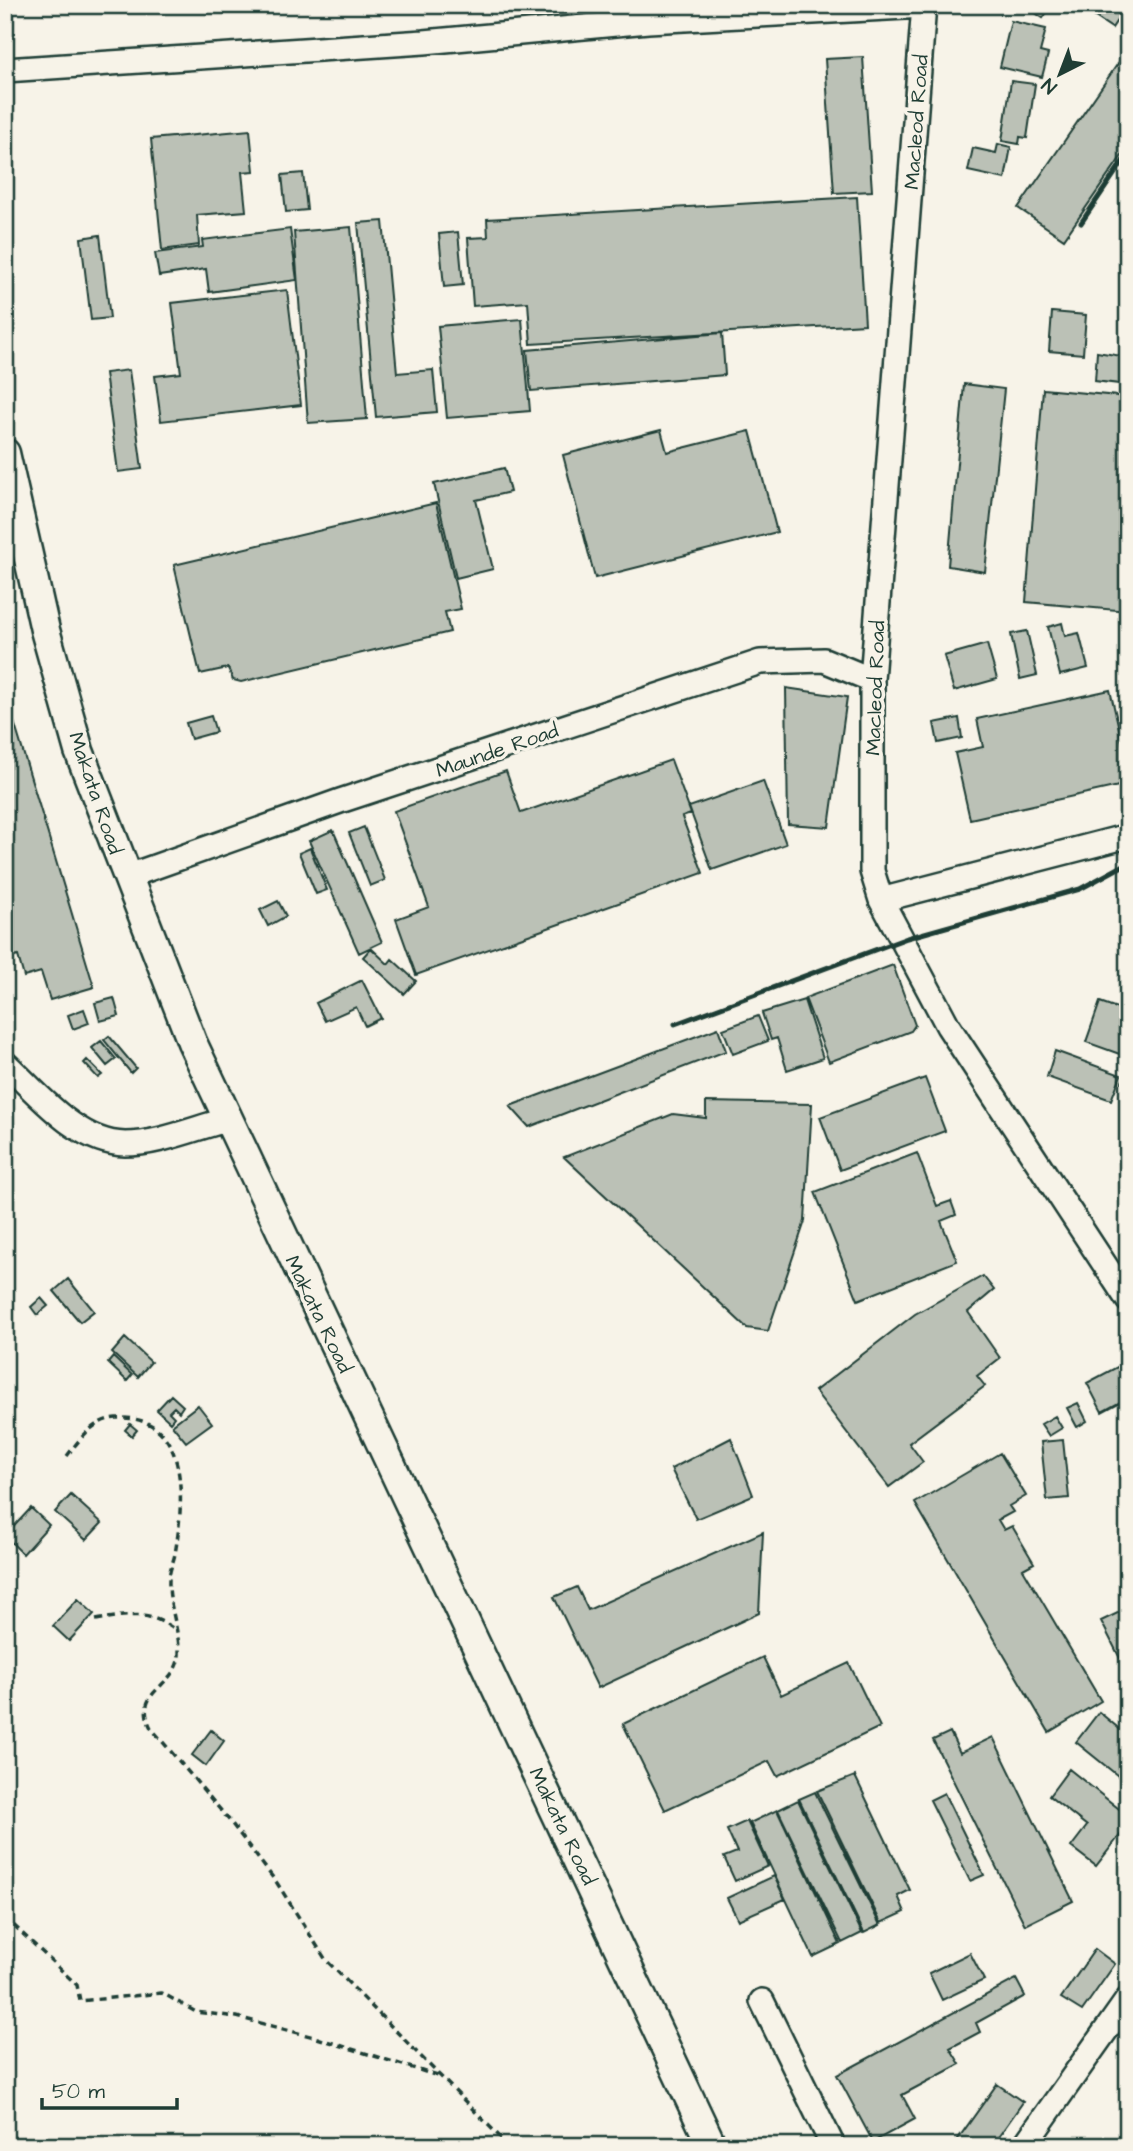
<svg xmlns="http://www.w3.org/2000/svg" width="1133" height="2151" viewBox="0 0 1133 2151" font-family="'Architects Daughter',sans-serif">
  <style>
    .building { fill: #bbc1b6; stroke: #1f3d34; stroke-width: 2 }
    .lines { fill: none; stroke-linecap: round; stroke-linejoin: round }
    .minor-casing { stroke: #1f3d34; stroke-width: 28 }
    .major-casing { stroke: #1f3d34; stroke-width: 33 }
    .path { stroke: #1f3d34; stroke-width: 3.5; stroke-dasharray: 7 5; stroke-linecap: butt }
    .minor { stroke: #f7f3e8; stroke-width: 23 }
    .major { stroke: #f7f3e8; stroke-width: 28 }
    .rail { stroke: #1f3d34; stroke-width: 5 }
    .labels { text-anchor: middle; stroke-width: 7; stroke-linejoin: round; paint-order: stroke }
    .street-label { font-size: 21px; fill: #1f3d34; stroke: #f7f3e8 }
  </style>
  <rect width="100%" height="100%" fill="#f7f3e8"/>
  <filter id="ink" filterUnits="userSpaceOnUse"><feTurbulence type="fractalNoise" baseFrequency=".0143" numOctaves="2"/><feDisplacementMap in="SourceGraphic" scale="14" xChannelSelector="R" yChannelSelector="G"/><feConvolveMatrix kernelMatrix="1 2 1 2 8 2 1 2 1" color-interpolation-filters="sRGB"/></filter>
  <g filter="url(#ink)">
    <path class="building" d="M 1034,5 L 1052,5 L 1043,18 L 1031,10 Z
      M 1077,5 L 1127,5 L 1112,28 Z
      M 1011,21 L 1046,29 L 1040,52 L 1048,54 L 1042,77 L 1000,67 Z
      M 1128,49 L 1128,147 L 1064,239 L 1018,208 Z
      M 863,57 L 872,191 L 834,193 L 825,59 Z
      M 1011,81 L 1035,84 L 1027,138 L 1020,137 L 1019,144 L 1002,141 Z
      M 250,130 L 254,171 L 242,172 L 246,211 L 197,215 L 199,245 L 162,250 L 151,139 Z
      M 998,144 L 1011,147 L 1005,179 L 968,171 L 973,148 L 996,153 Z
      M 303,173 L 307,210 L 286,212 L 282,175 Z
      M 857,197 L 865,324 L 531,344 L 528,302 L 473,306 L 468,238 L 488,237 L 487,219 Z
      M 383,221 L 397,373 L 433,370 L 437,412 L 376,417 L 358,223 Z
      M 351,227 L 367,419 L 308,423 L 294,232 Z
      M 290,229 L 297,280 L 209,292 L 206,269 L 159,276 L 155,253 L 203,247 L 202,240 Z
      M 458,232 L 463,285 L 444,287 L 439,234 Z
      M 100,235 L 110,318 L 91,320 L 81,238 Z
      M 287,290 L 301,405 L 161,421 L 155,376 L 181,373 L 172,303 Z
      M 1052,312 L 1086,315 L 1083,354 L 1049,351 Z
      M 522,319 L 530,411 L 447,418 L 438,326 Z
      M 722,333 L 725,375 L 531,391 L 527,350 Z
      M 1097,352 L 1128,357 L 1128,385 L 1095,381 Z
      M 129,370 L 142,469 L 118,472 L 105,373 Z
      M 964,384 L 1004,389 L 985,572 L 948,566 Z
      M 1043,389 L 1128,397 L 1128,611 L 1026,602 Z
      M 661,430 L 667,452 L 750,431 L 777,532 L 595,578 L 563,455 Z
      M 504,468 L 510,492 L 476,500 L 493,569 L 456,578 L 434,484 Z
      M 436,503 L 461,609 L 445,612 L 450,632 L 241,682 L 233,680 L 228,668 L 200,674 L 174,565 Z
      M 1062,623 L 1065,636 L 1079,633 L 1088,668 L 1060,675 L 1048,627 Z
      M 1027,631 L 1037,675 L 1020,679 L 1011,634 Z
      M 987,644 L 997,679 L 954,691 L 944,656 Z
      M 786,688 L 847,697 L 829,827 L 788,824 Z
      M 1110,690 L 1128,767 L 1128,784 L 970,819 L 955,753 L 983,747 L 977,719 Z
      M 5,692 L 94,987 L 50,1000 L 41,972 L 24,977 L 18,956 L 5,960 Z
      M 211,716 L 216,732 L 191,739 L 186,723 Z
      M 959,718 L 962,738 L 938,743 L 934,723 Z
      M 671,760 L 691,814 L 682,817 L 703,873 L 416,975 L 396,919 L 429,907 L 394,811 L 506,771 L 521,813 Z
      M 763,781 L 786,844 L 712,870 L 689,807 Z
      M 364,827 L 385,880 L 370,886 L 349,833 Z
      M 333,830 L 382,942 L 359,953 L 309,841 Z
      M 310,848 L 327,890 L 316,894 L 299,853 Z
      M 278,901 L 286,916 L 268,926 L 260,910 Z
      M 371,948 L 388,964 L 392,959 L 416,981 L 404,994 L 363,957 Z
      M 893,965 L 915,1025 L 911,1031 L 829,1062 L 805,998 Z
      M 362,980 L 381,1018 L 365,1026 L 356,1007 L 325,1021 L 316,1003 Z
      M 114,998 L 119,1016 L 100,1021 L 95,1003 Z
      M 804,1000 L 823,1058 L 787,1070 L 777,1038 L 771,1040 L 762,1013 Z
      M 1100,1002 L 1128,1012 L 1128,1057 L 1086,1042 Z
      M 84,1009 L 89,1023 L 73,1029 L 68,1015 Z
      M 758,1016 L 768,1041 L 733,1054 L 723,1029 Z
      M 718,1028 L 726,1051 L 529,1127 L 510,1106 Z
      M 109,1036 L 136,1068 L 131,1073 L 104,1040 Z
      M 101,1041 L 116,1059 L 107,1066 L 92,1048 Z
      M 1055,1051 L 1121,1075 L 1111,1100 L 1047,1077 Z
      M 87,1060 L 102,1075 L 98,1078 L 84,1063 Z
      M 1128,1065 L 1128,1084 L 1122,1082 Z
      M 925,1078 L 945,1131 L 840,1170 L 820,1117 Z
      M 706,1102 L 812,1104 L 805,1221 L 768,1331 L 747,1328 L 564,1157 L 673,1114 L 706,1118 Z
      M 917,1153 L 937,1206 L 951,1201 L 956,1215 L 941,1221 L 957,1261 L 858,1300 L 815,1192 Z
      M 983,1276 L 994,1290 L 968,1312 L 1000,1358 L 977,1376 L 985,1386 L 909,1443 L 923,1462 L 889,1487 L 815,1391 L 915,1314 Z
      M 68,1279 L 94,1311 L 80,1322 L 54,1291 Z
      M 41,1298 L 48,1306 L 37,1315 L 31,1307 Z
      M 125,1338 L 151,1362 L 138,1377 L 112,1353 Z
      M 113,1357 L 132,1375 L 127,1381 L 108,1363 Z
      M 1121,1365 L 1128,1376 L 1128,1398 L 1102,1412 L 1087,1383 Z
      M 171,1395 L 183,1406 L 179,1412 L 174,1407 L 169,1412 L 174,1417 L 170,1422 L 157,1410 Z
      M 1078,1403 L 1087,1421 L 1077,1427 L 1067,1408 Z
      M 198,1405 L 212,1423 L 186,1442 L 172,1425 Z
      M 1055,1416 L 1062,1428 L 1049,1436 L 1041,1424 Z
      M 130,1424 L 137,1430 L 132,1436 L 125,1430 Z
      M 731,1438 L 753,1495 L 696,1519 L 671,1469 Z
      M 1063,1440 L 1069,1498 L 1047,1500 L 1041,1442 Z
      M 1000,1453 L 1026,1496 L 1009,1506 L 1013,1512 L 998,1520 L 1004,1530 L 1012,1526 L 1034,1563 L 1023,1569 L 1101,1701 L 1049,1732 L 915,1503 Z
      M 71,1495 L 102,1523 L 86,1540 L 55,1512 Z
      M 31,1508 L 49,1525 L 23,1554 L 5,1536 Z
      M 763,1532 L 759,1613 L 598,1688 L 554,1597 L 577,1587 L 588,1610 Z
      M 78,1599 L 94,1614 L 69,1641 L 53,1626 Z
      M 1128,1608 L 1128,1674 L 1101,1621 Z
      M 763,1657 L 781,1695 L 849,1663 L 880,1727 L 777,1776 L 769,1761 L 665,1810 L 623,1724 Z
      M 1099,1712 L 1128,1736 L 1128,1784 L 1076,1742 Z
      M 211,1730 L 224,1741 L 206,1766 L 192,1755 Z
      M 950,1732 L 960,1753 L 993,1737 L 1073,1901 L 1025,1925 L 933,1740 Z
      M 1069,1769 L 1128,1816 L 1128,1825 L 1096,1866 L 1071,1847 L 1087,1826 L 1049,1796 Z
      M 855,1776 L 910,1890 L 898,1896 L 905,1912 L 881,1923 L 817,1791 Z
      M 815,1792 L 880,1925 L 864,1933 L 799,1799 Z
      M 944,1793 L 984,1875 L 970,1881 L 930,1800 Z
      M 798,1800 L 862,1933 L 842,1943 L 778,1810 Z
      M 777,1810 L 840,1944 L 813,1957 L 750,1823 Z
      M 747,1821 L 768,1866 L 735,1881 L 724,1857 L 737,1852 L 727,1830 Z
      M 774,1876 L 785,1899 L 738,1920 L 727,1898 Z
      M 1095,1949 L 1115,1964 L 1082,2011 L 1061,1998 Z
      M 970,1953 L 984,1980 L 942,2000 L 929,1973 Z
      M 1016,1979 L 1025,1996 L 976,2023 L 980,2032 L 950,2048 L 960,2064 L 902,2095 L 915,2119 L 873,2142 L 837,2075 Z
      M 997,2084 L 1023,2102 L 992,2146 L 953,2146 Z"/>
    <g class="lines">
      <defs>
        <path id="minor" d="M 924,5 L 872,680 L 872,871 L 881,900 L 948,1026 L 1128,1300
          M 5,70 L 424,42 L 648,21 L 924,6
          M 126,877 L 340,801 L 760,662 L 824,660 L 872,680
          M 881,900 L 1128,836
          M 5,1063 C 38,1093 76,1143 125,1144 C 158,1144 195,1128 226,1120
          M 762,2001 L 833,2146
          M 1024,2146 L 1128,1999"/>
        <path id="major" d="M 5,453 L 45,630 L 79,751 L 192,1042 L 712,2146"/>
      </defs>
      <use href="#minor" class="minor-casing"/>
      <use href="#major" class="major-casing"/>
      <path class="path" d="M 67,1456 C 79,1440 94,1419 116,1418 C 191,1414 184,1501 175,1554 C 173,1563 169,1571 169,1580 C 168,1605 180,1630 179,1655 C 176,1688 132,1690 151,1728 L 229,1820 L 277,1883 L 326,1960 L 509,2146
        M 96,1620 C 126,1615 148,1610 174,1629
        M 5,1917 L 77,1985 L 80,2001 L 162,1993 L 196,2012 L 237,2017 L 314,2037 L 441,2077"/>
      <use href="#minor" class="minor"/>
      <use href="#major" class="major"/>
      <path class="rail" d="M 1081,223 L 1128,154
        M 675,1024 L 907,938 L 1080,889 L 1128,863"/>
    </g>
  </g>
  <g class="labels">
    <g class="street-label">
      <text transform="translate(916 122) rotate(-86)" y="7">Macleod Road</text>
      <text transform="translate(875 688) rotate(-88)" y="7">Macleod Road</text>
      <text transform="translate(497 750) rotate(-19)" y="7">Maunde Road</text>
      <text transform="translate(96 793) rotate(71)" y="7">Makata Road</text>
      <text transform="translate(319 1314) rotate(64)" y="7">Makata Road</text>
      <text transform="translate(563 1826) rotate(64)" y="7">Makata Road</text>
    </g>
  </g>
  <rect width="1133" height="2151" fill="none" stroke="#f7f3e8" stroke-width="28"/>
  <rect x="14" y="14" width="1105" height="2123" fill="none" stroke="#1f3d34" stroke-width="2.5" filter="url(#ink)"/>
  <g transform="translate(1060 74) rotate(222)" stroke="#f7f3e8" stroke-width="5" paint-order="stroke">
  <path d="M0-5L12 26L0 18L-12 26Z" fill="#1f3d34"/>
  <text y="-10" font-size="19" font-weight="bold" text-anchor="middle" fill="#1f3d34">N</text>
  </g>
  <path d="M42 2098v10h135v-10" fill="none" stroke="#1f3d34" stroke-width="3.5"/>
  <text x="52" y="2098" font-size="21" fill="#1f3d34" stroke="#f7f3e8" stroke-width="5" paint-order="stroke">50 m</text>
</svg>
